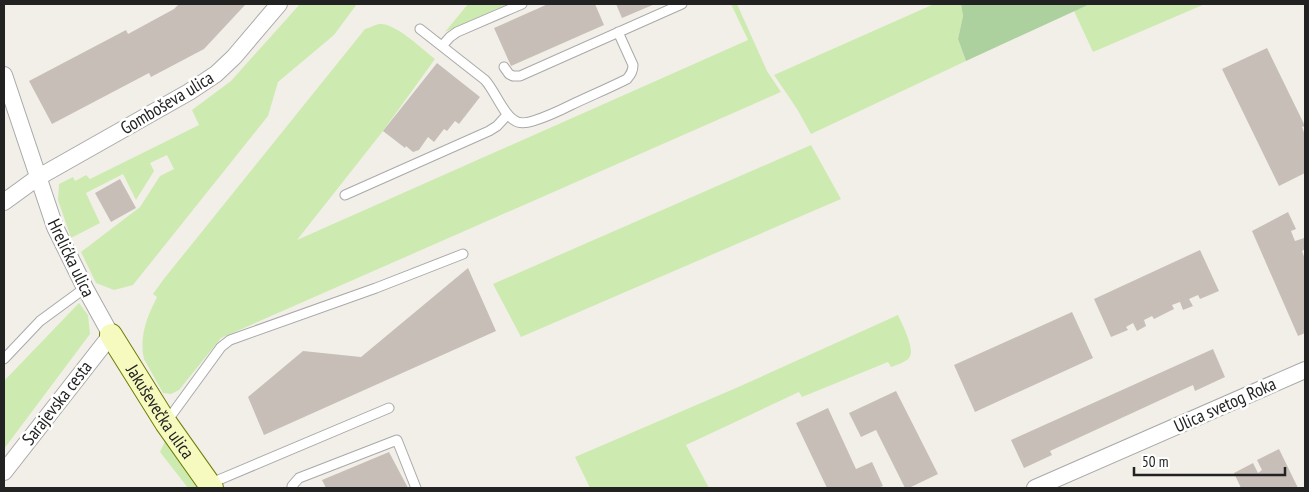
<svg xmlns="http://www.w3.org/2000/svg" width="1309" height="492" viewBox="0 0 1309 492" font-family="'PT Sans Narrow',sans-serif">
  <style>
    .grass { fill: #cdebb0 }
    .forest { fill: #add19e }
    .building { fill: #c7beb8 }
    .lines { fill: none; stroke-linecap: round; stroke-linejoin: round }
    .lane-casing { stroke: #a9a9a9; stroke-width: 11 }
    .street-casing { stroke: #a9a9a9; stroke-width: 18 }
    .secondary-casing { stroke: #707c05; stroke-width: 24 }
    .lane { stroke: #fff; stroke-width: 9 }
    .street { stroke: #fff; stroke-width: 16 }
    .secondary { stroke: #f7fabe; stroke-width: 22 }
    .labels { text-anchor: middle; stroke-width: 5; stroke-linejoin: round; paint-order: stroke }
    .street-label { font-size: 18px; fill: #222; stroke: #fff }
  </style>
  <rect width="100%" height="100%" fill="#f2efe9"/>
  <path class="grass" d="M 300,4 L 357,4 L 334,35 L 278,82 L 268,116 L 133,285 L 114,290 L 96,283 L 81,252 L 140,207 L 160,176 L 174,169 L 167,155 L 150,163 L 154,171 L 136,200 L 123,174 L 86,193 L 100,223 L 71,238 L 58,200 L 59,184 L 73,177 L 75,181 L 86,175 L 90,179 L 199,125 L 192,110 L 231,81 Z
    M 468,4 L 508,4 L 445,32 Z
    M 731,4 L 737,4 L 767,71 L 781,92 L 221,338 L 179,390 L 171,394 L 163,393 L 144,359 C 139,336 147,317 157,297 L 153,294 L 163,280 L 365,29 C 370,28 374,25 379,24 C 395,22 422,49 435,59 L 383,131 L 297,240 L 748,40 Z
    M 934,4 L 961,4 L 963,16 L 958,39 L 966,61 L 811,134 L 797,109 L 774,75 Z
    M 1090,4 L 1205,4 L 1093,52 L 1074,11 Z
    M 811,145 L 841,199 L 521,337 L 493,284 Z
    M 79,303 L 88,315 L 90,334 L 4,449 L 4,381 Z
    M 898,315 C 902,324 916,350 909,358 C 906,362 897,365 891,367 L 888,362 L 802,397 L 799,392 L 686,445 L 709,488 L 590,488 L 575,457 L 736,388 Z
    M 166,439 L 202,488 L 188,488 L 160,452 Z"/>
  <path class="forest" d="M 961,4 L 1090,4 L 966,61 L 958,39 L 963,16 Z"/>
  <path class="building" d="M 179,4 L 243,4 L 245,5 L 204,49 L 151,77 L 149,73 L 52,124 L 29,81 L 126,30 L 128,34 L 174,9 Z
    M 548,4 L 595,4 L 604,25 L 511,66 L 494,28 Z
    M 616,4 L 655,4 L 622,18 Z
    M 1267,48 L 1305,126 L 1302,127 L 1305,135 L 1305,173 L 1279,186 L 1222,69 Z
    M 437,63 L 480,97 L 459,124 L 455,121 L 447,131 L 444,129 L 434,142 L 428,137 L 419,150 L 413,152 L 406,146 L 405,148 L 383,131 Z
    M 120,179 L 136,208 L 111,222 L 95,193 Z
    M 1288,212 L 1296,229 L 1291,231 L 1295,241 L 1304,238 L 1305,241 L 1305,249 L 1302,251 L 1305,259 L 1305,333 L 1298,336 L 1252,231 Z
    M 1200,250 L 1219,291 L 1200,299 L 1198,295 L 1189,299 L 1193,306 L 1183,310 L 1180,302 L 1172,305 L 1174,309 L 1154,319 L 1152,316 L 1144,320 L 1146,326 L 1137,331 L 1133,323 L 1126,327 L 1128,330 L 1111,337 L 1094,299 Z
    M 468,268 L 496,331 L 264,435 L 248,397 L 303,351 L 361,357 Z
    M 1072,312 L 1093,358 L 975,412 L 954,365 Z
    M 1213,349 L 1225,377 L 1195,391 L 1193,385 L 1050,451 L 1052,455 L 1024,468 L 1011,440 Z
    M 896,391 L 938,474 L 909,488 L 905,488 L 876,430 L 861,437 L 849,413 Z
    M 828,408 L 856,469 L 872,462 L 883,486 L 878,488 L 827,488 L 796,423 Z
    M 1279,449 L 1298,488 L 1241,488 L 1234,473 L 1253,463 L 1258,473 L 1262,470 L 1257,460 Z
    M 389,452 L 408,488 L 326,488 L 322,480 Z"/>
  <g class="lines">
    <defs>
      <path id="lane" d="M 420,29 L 485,80 C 495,91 503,114 514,120 C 519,124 527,123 533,121 C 546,117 559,111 571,105 C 590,96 609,88 627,79 C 631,74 633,71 633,65 L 618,32
        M 442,46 L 450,37 L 457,32 L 522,4
        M 504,67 L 509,74 L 513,76 L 520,76 L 682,4
        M 345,195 L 489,131 L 497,126 L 507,115
        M 4,359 L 40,321 L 85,288
        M 167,421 L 221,347 L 230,340 L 376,288 L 463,254
        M 209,484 L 389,408
        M 292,488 L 292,486 L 299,478 L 397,440 L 416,488"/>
      <path id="street" d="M 4,75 L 55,227 L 85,288 L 111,335 L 4,472
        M 4,202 L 37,178 L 189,92 L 216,74 L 234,57 L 279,4
        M 1035,488 L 1305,370"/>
      <g id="secondary">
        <path id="s1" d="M 111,335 L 166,423 L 212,488"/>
      </g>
    </defs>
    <use href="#lane" class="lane-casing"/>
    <use href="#street" class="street-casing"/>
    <use href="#secondary" class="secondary-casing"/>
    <use href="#lane" class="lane"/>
    <use href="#street" class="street"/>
    <use href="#secondary" class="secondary"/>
  </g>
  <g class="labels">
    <g class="street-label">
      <text transform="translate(167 103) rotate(-31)" y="6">Gomboševa ulica</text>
      <text transform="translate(71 258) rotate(64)" y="6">Hrelićka ulica</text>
      <text transform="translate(57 403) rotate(-52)" y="6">Sarajevska cesta</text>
      <text transform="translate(1225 405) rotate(-24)" y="6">Ulica svetog Roka</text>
      <text dy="6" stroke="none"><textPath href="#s1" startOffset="91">Jakuševečka ulica</textPath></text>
    </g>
  </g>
  <rect width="1309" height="492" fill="none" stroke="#222222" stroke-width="10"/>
  <path d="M1134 467v8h151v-8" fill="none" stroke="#222222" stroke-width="2.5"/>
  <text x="1142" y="467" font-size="15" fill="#222222" stroke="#ffffff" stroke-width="4" paint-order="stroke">50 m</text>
</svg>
